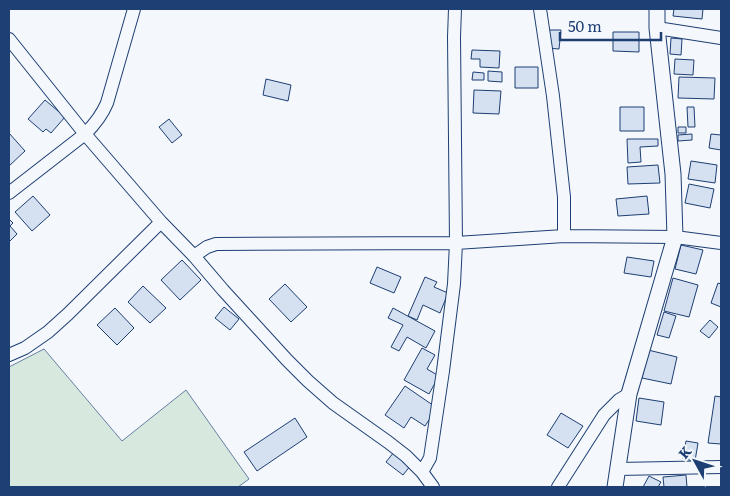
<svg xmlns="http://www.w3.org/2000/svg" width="730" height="496" viewBox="0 0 730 496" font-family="Literata,serif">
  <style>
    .green { fill: #d7e8df; stroke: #687fa3 }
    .building { fill: #d5e0f0; stroke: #1d3f73 }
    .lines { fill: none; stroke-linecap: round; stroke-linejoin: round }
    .minor-casing { stroke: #1d3f73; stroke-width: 14 }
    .tertiary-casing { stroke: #1d3f73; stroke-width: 17 }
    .minor { stroke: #f4f7fb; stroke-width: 12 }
    .tertiary { stroke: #f4f7fb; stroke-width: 15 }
  </style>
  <rect width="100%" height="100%" fill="#f4f7fb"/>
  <path class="green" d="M 44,349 L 122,441 L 186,390 L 249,479 L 238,487 L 9,487 L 9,367 Z"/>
  <path class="building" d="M 674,9 L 703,9 L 702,19 L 673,16 Z
    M 548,30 L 561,30 L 559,49 L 547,48 Z
    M 613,32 L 639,32 L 639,52 L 613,51 Z
    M 671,38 L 682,39 L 681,55 L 670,54 Z
    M 472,50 L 500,51 L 499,68 L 480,67 L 480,59 L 471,59 Z
    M 675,59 L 694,60 L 693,75 L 674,74 Z
    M 515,67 L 538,67 L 538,88 L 515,88 Z
    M 488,71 L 502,72 L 502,82 L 488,81 Z
    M 473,72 L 484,73 L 484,80 L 472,80 Z
    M 679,77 L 715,78 L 714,99 L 678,98 Z
    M 266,79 L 291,85 L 288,101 L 263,95 Z
    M 474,90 L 501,91 L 499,114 L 473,113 Z
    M 45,100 L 65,117 L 51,133 L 46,129 L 43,132 L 28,119 Z
    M 620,107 L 644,107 L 644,131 L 620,131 Z
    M 687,107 L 694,107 L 695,127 L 688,127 Z
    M 169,119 L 182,135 L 172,143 L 159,127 Z
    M 678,127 L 686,127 L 686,133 L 678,133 Z
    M 9,133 L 25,151 L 9,166 Z
    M 692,134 L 692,140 L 678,141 L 678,135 Z
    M 711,134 L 721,135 L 721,150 L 709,148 Z
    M 627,139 L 658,139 L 658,146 L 640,147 L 641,162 L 628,163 Z
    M 691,161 L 717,165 L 715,183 L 688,179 Z
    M 658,165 L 660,183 L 628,184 L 627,167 Z
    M 689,184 L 714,189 L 710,208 L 685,203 Z
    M 33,196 L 50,215 L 32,231 L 15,212 Z
    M 647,196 L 649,214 L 618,216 L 616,199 Z
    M 9,219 L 13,223 L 10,226 L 17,234 L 9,242 Z
    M 681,245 L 703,250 L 696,274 L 675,269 Z
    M 627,257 L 654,261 L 651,277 L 624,273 Z
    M 182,260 L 201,280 L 180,300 L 161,280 Z
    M 377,267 L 401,277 L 394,293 L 370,283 Z
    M 425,277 L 437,282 L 434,287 L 448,293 L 440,313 L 423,305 L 417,320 L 408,316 Z
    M 673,278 L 698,285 L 689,317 L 664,311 Z
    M 718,283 L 721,284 L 721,307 L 711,303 Z
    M 285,284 L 307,307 L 291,322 L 269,299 Z
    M 143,286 L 166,308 L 150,323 L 128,302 Z
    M 224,307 L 239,319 L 230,330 L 215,318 Z
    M 115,308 L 134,328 L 117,345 L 97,325 Z
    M 393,308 L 435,331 L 426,348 L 407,337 L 399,351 L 391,347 L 403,325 L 388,318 Z
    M 664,312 L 676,316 L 669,338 L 657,335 Z
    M 710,320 L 718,327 L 709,338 L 700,331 Z
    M 422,348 L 435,355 L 427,369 L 439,376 L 429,394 L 404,380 Z
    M 648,350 L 677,357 L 671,384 L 642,378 Z
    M 405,386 L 437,408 L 425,426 L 411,417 L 404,428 L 385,415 Z
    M 715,396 L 721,397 L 721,444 L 708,443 Z
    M 639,398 L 664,402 L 661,425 L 636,421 Z
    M 561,413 L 583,426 L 568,448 L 547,435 Z
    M 295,418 L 307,437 L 257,471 L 244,452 Z
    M 686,441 L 698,443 L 695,461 L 683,459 Z
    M 394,452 L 411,465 L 403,475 L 386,462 Z
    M 686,475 L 687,487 L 664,487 L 663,477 Z
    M 649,476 L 661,482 L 658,487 L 643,487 Z"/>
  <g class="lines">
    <defs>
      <path id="minor" d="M 540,9 L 553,96 L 564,197 L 564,236
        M 657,28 L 721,38
        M 9,39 L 85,134 L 161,222 L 194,256 L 223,290 L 287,360 L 308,381 L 333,403 L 388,442 L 406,456 L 422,472 L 433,487
        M 9,193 L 85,134 C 95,124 102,115 107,103 L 134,9
        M 194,256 L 207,247 L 216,244 L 456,243 L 564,236 L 675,237 L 721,243
        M 9,355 L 25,348 L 48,332 L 68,314 L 161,222
        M 618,469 L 721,467
        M 422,472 L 430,458 L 443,371 L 454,284 L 456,243 L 454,37 L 455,9
        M 558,487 L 604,415 L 619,400 L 629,394"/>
      <path id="tertiary" d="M 615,487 L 629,394 L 675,237 L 673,174 L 657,28 L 657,9"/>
    </defs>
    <use href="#minor" class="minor-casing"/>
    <use href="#tertiary" class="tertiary-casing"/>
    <use href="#minor" class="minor"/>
    <use href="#tertiary" class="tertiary"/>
  </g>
  <rect width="730" height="496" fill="none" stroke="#1d3f73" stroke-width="20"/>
  <g transform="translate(695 461) rotate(310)" stroke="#f4f7fb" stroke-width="4" paint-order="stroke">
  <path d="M0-4L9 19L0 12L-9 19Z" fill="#1d3f73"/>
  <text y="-8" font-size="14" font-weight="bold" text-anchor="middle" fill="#1d3f73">K</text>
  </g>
  <path d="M560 32v8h101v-8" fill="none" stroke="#1d3f73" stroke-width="2.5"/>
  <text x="568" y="32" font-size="15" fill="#1d3f73" stroke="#f4f7fb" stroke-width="4" paint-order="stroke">50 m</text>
</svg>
